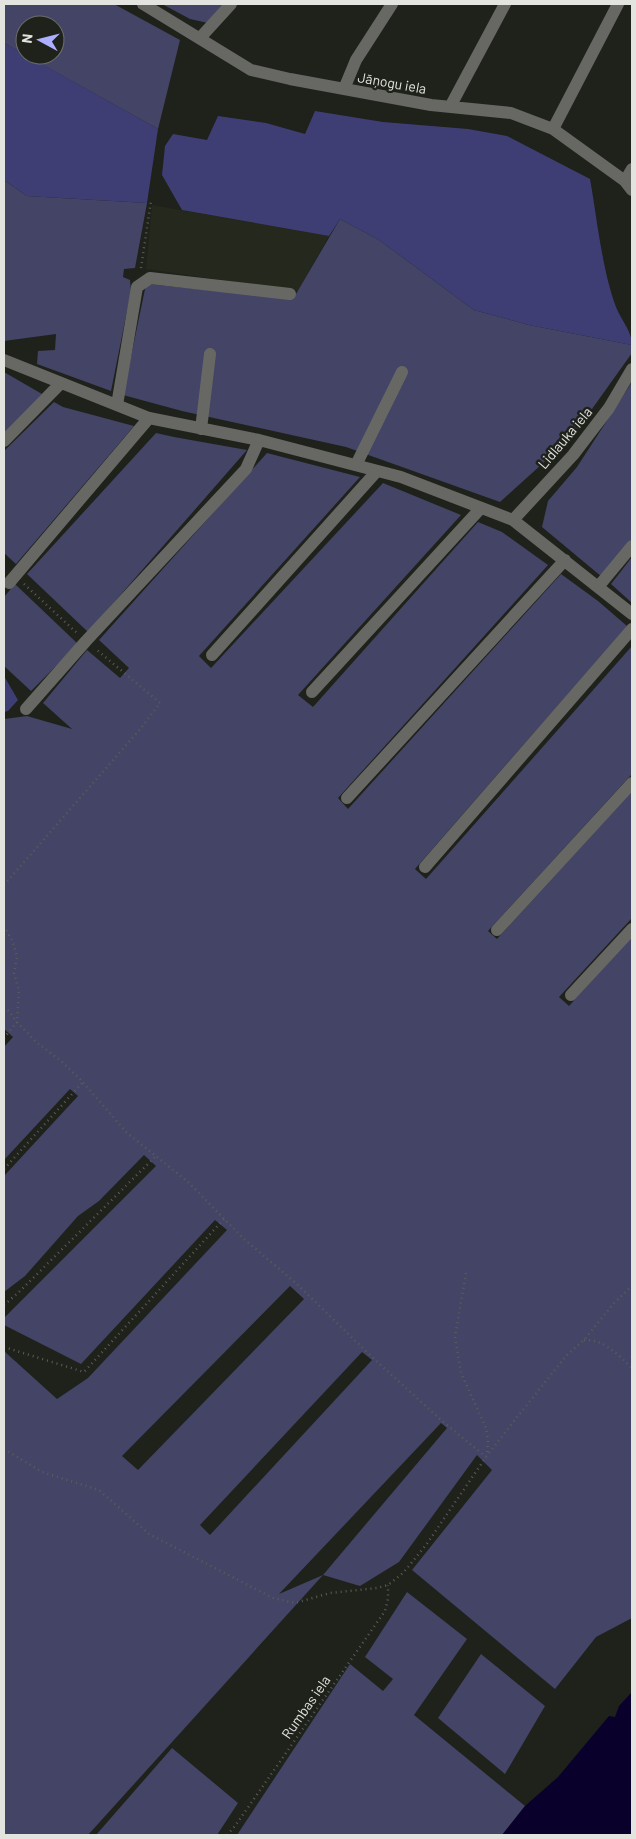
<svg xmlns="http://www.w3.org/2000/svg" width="636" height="1839" viewBox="0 0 636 1839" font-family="Barlow,sans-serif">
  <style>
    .built { fill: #25281c }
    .green { fill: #434466; fill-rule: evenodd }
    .forest { fill: #3f3e74 }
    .water { fill: #09002c }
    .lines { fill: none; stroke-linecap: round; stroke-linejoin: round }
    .path { stroke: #5b5d58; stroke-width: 2.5; stroke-dasharray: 1 4; stroke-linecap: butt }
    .minor { stroke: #676864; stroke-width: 12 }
    .labels { text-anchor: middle; stroke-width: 5; stroke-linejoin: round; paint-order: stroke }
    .street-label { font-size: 14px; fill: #e3e4e0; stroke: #1f211b }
  </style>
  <rect width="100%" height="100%" fill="#1f211b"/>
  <path class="built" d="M 152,205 L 329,236 L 298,291 L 146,269 Z"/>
  <path class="green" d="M 4,4 L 114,4 L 180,40 L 158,129 L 25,55 L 55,55 L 55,25 L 25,25 L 25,55 L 4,43 Z
    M 162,4 L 225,4 L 208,23 L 190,19 Z
    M 4,180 L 27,196 L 147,203 L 135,268 L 124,269 L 123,277 L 130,280 L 131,291 L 111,391 L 37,364 L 38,351 L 55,350 L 56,334 L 4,341 Z
    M 340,219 L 379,240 L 474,310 L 529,325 L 632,345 L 632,353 L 572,437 L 500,502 L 346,447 L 182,411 L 123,395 L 145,289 L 148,284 L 293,299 Z
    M 4,372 L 42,394 L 4,433 Z
    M 632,382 L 632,540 L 602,577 L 542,527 L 548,501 L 577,467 Z
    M 54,402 L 63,407 L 134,426 L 16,564 L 4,553 L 4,451 Z
    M 156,433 L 174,437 L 247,450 L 88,632 L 27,574 Z
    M 267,453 L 360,477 L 199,656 L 211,668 L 383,483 L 461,515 L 298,695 L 313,707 L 478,522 L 502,532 L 548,565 L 338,798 L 348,809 L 561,574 L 598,601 L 627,626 L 415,869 L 426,879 L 632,646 L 632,774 L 488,931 L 497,939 L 632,791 L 632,918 L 559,997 L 569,1006 L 632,937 L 632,1063 L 631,1065 L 632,1066 L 632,1618 L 596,1637 L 555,1689 L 412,1570 L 492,1470 L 477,1455 L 399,1562 L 360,1586 L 323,1575 L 88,1835 L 4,1835 L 4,1351 L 57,1399 L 88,1378 L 227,1230 L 215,1220 L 81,1364 L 4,1325 L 4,1318 L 156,1166 L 144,1155 L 99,1201 L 78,1216 L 25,1276 L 4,1292 L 4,1176 L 78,1096 L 70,1089 L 4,1160 L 4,1047 L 13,1037 L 4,1029 L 4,719 L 27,716 L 72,729 L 43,703 L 87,650 L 120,678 L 129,668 L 99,640 ZM 290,1286 L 304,1299 L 138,1470 L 122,1456 ZM 362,1352 L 372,1360 L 210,1535 L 200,1525 ZM 441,1423 L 447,1428 L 323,1575 L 279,1594 Z
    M 632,557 L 632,603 L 611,584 Z
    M 15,584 L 78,644 L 31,691 L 4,666 L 4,597 Z
    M 407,1592 L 467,1639 L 414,1715 L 525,1806 L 502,1835 L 237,1835 L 350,1664 L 383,1691 L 393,1679 L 365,1657 Z
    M 481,1654 L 545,1706 L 505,1774 L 438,1718 Z
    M 172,1748 L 238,1803 L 217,1835 L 96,1835 Z"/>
  <path class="forest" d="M 4,43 L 158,129 L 147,203 L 27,196 L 4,180 Z
    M 315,111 L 383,122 L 468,129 L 507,136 L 590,179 C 597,218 602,270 616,307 C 621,320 632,331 632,345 L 529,325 L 474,310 L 379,240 L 340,219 L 329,236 L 182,210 L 162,175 L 165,146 L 173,134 L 207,140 L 218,116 L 266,123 L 305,134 Z
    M 4,676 L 18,700 L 8,711 L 4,712 Z"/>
  <path class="water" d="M 632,1692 L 632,1835 L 502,1835 L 525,1806 L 558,1777 L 609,1716 L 615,1717 L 619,1706 Z"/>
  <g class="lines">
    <path class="path" d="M 141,268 L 151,201
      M 24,584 L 77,633
      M 4,885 L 141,728 L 160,703 L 97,650
      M 4,926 L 13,942 L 17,957 L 14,973 L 19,991 L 17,1022 L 35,1041 L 61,1061 L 80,1079 L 127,1133 L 187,1181 L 244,1239 L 298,1285 L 372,1357 L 441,1420 L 486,1457
      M 4,1007 L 8,1010 L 17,1022 L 4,1038
      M 4,1169 L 83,1082
      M 466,1273 L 455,1337 L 461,1373 L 486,1428 L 488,1441 L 487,1456
      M 4,1305 L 19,1292 L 156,1156
      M 584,1340 C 604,1339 618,1355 632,1368
      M 4,1347 L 84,1372 L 224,1219
      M 4,1449 L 42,1472 L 99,1490 L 149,1534 L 273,1598 L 295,1603 L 330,1593 L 377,1588 L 388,1585 L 403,1573 L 426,1545 L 486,1457 L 514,1421 L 566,1356 L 584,1340 L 614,1303 L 632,1286
      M 227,1835 L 235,1826 L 385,1611 L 388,1599 L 388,1585"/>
    <path class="minor" d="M 143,4 L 251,70 L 290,79 L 431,105 L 511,113 L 553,129 L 625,181 L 632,190
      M 200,38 L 231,4
      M 344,89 L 356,60 L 392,4
      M 450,107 L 505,4
      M 553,129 L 618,4
      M 625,181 L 632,169
      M 4,360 L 149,418 L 259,440 L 401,477 L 513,520 L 632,614
      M 117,405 L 137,287 L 150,278 L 290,294
      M 201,429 L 210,354
      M 4,441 L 61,383
      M 356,465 L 402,372
      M 513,520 L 573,455 L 609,408 L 632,369
      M 9,583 L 149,418
      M 598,587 L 632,546
      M 212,655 L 377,471
      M 312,692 L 481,508
      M 26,709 L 86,641 L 246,469 L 259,440
      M 347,798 L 565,560
      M 425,867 L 632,629
      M 497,930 L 632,783
      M 571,995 L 632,929"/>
  </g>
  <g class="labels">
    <g class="street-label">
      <text transform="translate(392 83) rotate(10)" y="5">Jāņogu iela</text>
      <text transform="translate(565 438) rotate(-50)" y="5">Lidlauka iela</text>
      <text transform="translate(306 1707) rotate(-55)" y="5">Rumbas iela</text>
    </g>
  </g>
  <rect width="636" height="1839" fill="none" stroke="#e3e4e0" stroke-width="10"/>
  <g transform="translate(40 40) rotate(277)"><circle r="24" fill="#1f211b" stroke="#6d6f6a"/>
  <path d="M0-4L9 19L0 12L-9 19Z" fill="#acaffb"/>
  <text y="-8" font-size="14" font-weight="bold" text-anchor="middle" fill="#e3e4e0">N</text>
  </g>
</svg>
